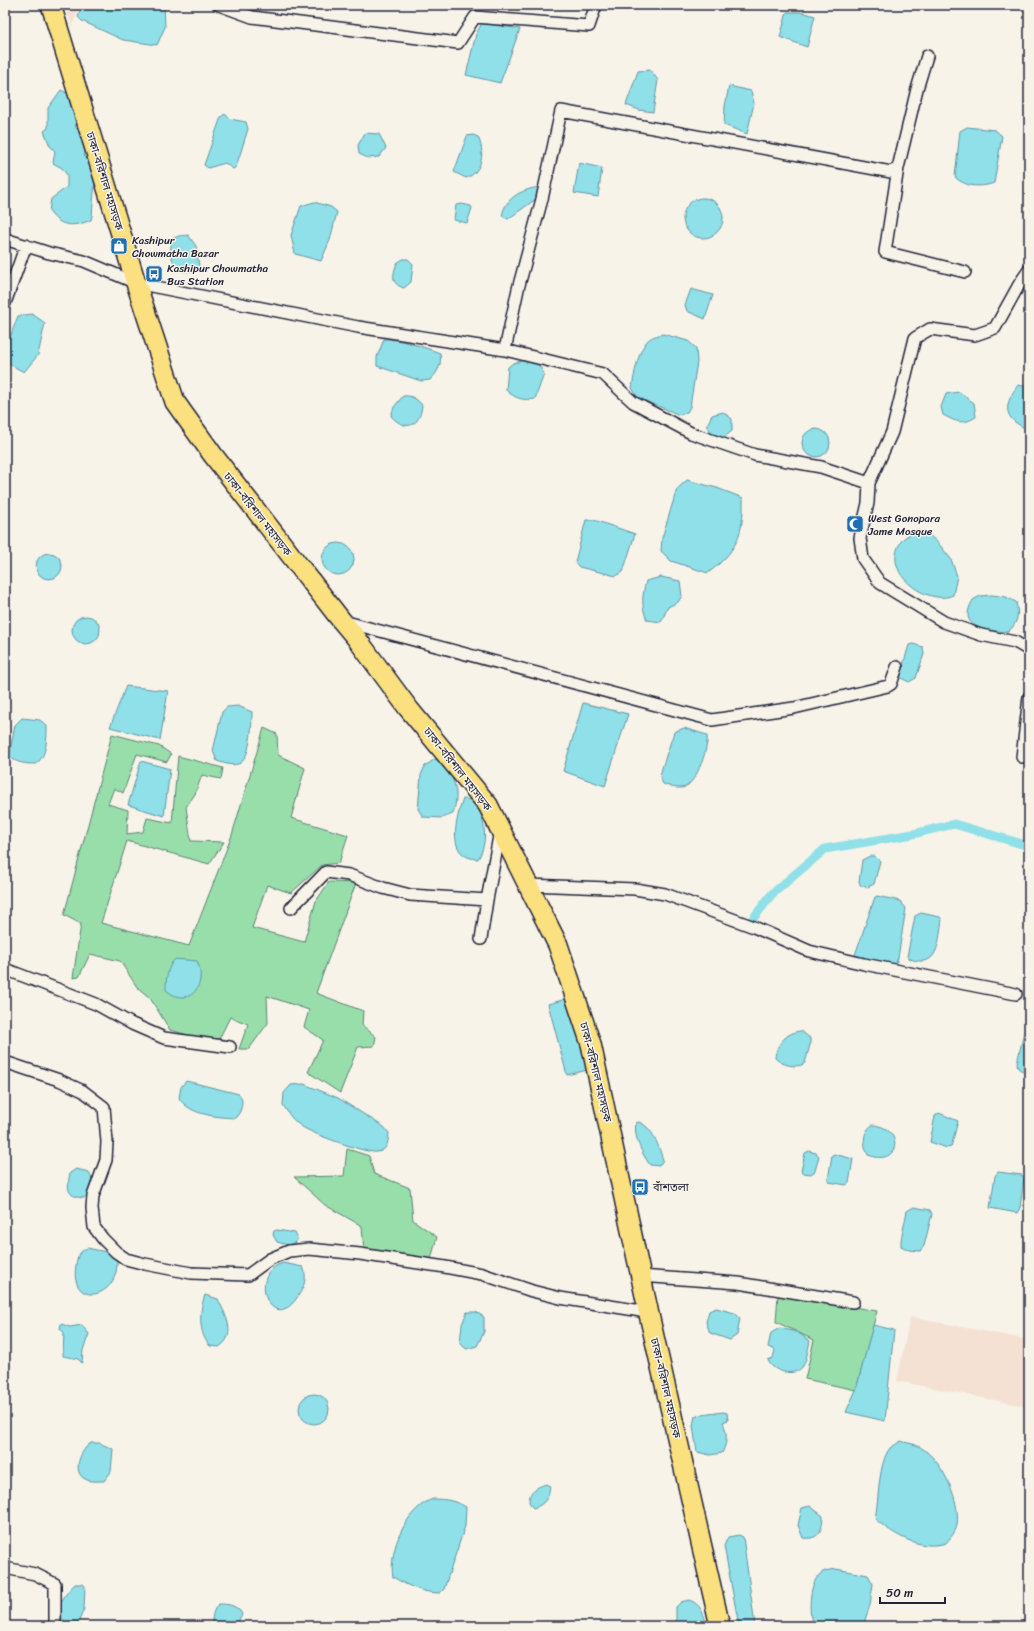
<svg xmlns="http://www.w3.org/2000/svg" width="1034" height="1631" viewBox="0 0 1034 1631" font-family="Sriracha,'Noto Sans Bengali',sans-serif">
  <style>
    .built { fill: #f4e1d3 }
    .green { fill: #98deab; stroke: #5d8073 }
    .water { fill: #8fe0e8; stroke: #6394a3 }
    .lines { fill: none; stroke-linecap: round; stroke-linejoin: round }
    .canal { stroke: #8fe0e8; stroke-width: 9 }
    .street-casing { stroke: #22223b; stroke-width: 14 }
    .highway-casing { stroke: #22223b; stroke-width: 22 }
    .street { stroke: #f7f3e8; stroke-width: 11 }
    .highway { stroke: #fbe080; stroke-width: 19 }
    .labels { text-anchor: middle; stroke-width: 3; stroke-linejoin: round; paint-order: stroke }
    .street-label { font-size: 11px; fill: #22223b; stroke: #f7f3e8 }
    .poi-label { font-size: 11px; fill: #22223b; stroke: #f7f3e8; text-anchor: start }
  </style>
  <rect width="100%" height="100%" fill="#f7f3e8"/>
  <filter id="ink" filterUnits="userSpaceOnUse"><feTurbulence type="fractalNoise" baseFrequency=".025" numOctaves="2"/><feDisplacementMap in="SourceGraphic" scale="8" xChannelSelector="R" yChannelSelector="G"/><feConvolveMatrix kernelMatrix="1 2 1 2 8 2 1 2 1" color-interpolation-filters="sRGB"/></filter>
  <g filter="url(#ink)">
    <path class="built" d="M 65,5 L 80,5 L 72,27 Z
      M 910,1317 L 1029,1340 L 1029,1407 L 897,1381 Z"/>
    <path class="green" d="M 264,728 L 277,734 L 278,755 L 305,768 L 291,818 L 348,835 L 339,863 L 322,865 L 291,893 L 267,885 L 252,928 L 304,942 L 316,901 L 329,882 L 356,883 L 316,993 L 363,1011 L 362,1025 L 376,1037 L 374,1046 L 358,1047 L 340,1093 L 308,1072 L 323,1040 L 304,1027 L 309,1010 L 267,996 L 268,1023 L 249,1049 L 239,1049 L 248,1024 L 230,1017 L 217,1043 L 170,1030 L 150,998 L 137,987 L 120,961 L 90,954 L 79,977 L 73,978 L 81,924 L 64,915 L 112,734 L 159,746 L 171,754 L 167,762 L 137,754 L 123,793 L 114,788 L 108,804 L 128,810 L 127,834 L 143,832 L 147,818 L 172,823 L 178,756 L 223,768 L 221,779 L 202,775 L 195,794 L 186,807 L 191,841 L 224,842 L 209,864 L 127,841 L 101,923 L 189,946 L 232,835 Z
      M 347,1149 L 369,1156 L 374,1174 L 410,1188 L 413,1220 L 437,1237 L 430,1263 L 364,1252 L 362,1226 L 325,1205 L 294,1177 L 344,1176 Z
      M 778,1294 L 877,1311 L 856,1390 L 805,1379 L 814,1340 L 776,1322 Z"/>
    <path class="water" d="M 82,5 L 164,5 L 165,27 L 157,45 L 123,40 L 82,21 L 78,17 Z
      M 787,12 L 802,12 L 815,16 L 807,47 L 780,37 Z
      M 482,23 L 520,29 L 500,83 L 466,75 L 476,34 Z
      M 650,70 L 658,80 L 653,112 L 639,110 L 626,105 L 638,71 Z
      M 729,86 L 751,91 L 754,103 L 747,134 L 724,125 L 725,106 Z
      M 61,90 L 71,95 L 78,119 L 75,127 C 85,136 90,143 84,156 L 94,164 C 96,178 94,190 93,204 C 92,210 93,214 91,220 C 74,227 60,228 49,211 L 51,199 L 67,187 L 67,175 L 62,168 L 53,163 L 55,151 L 50,146 L 44,131 L 48,128 L 48,108 Z
      M 225,114 L 230,119 L 246,122 L 248,129 L 236,167 L 233,169 L 225,163 L 208,168 L 204,165 L 205,162 L 221,117 Z
      M 967,127 L 995,130 L 1002,136 L 994,183 C 981,188 965,187 955,177 L 960,131 Z
      M 365,133 L 379,134 L 386,148 L 379,157 L 368,158 L 359,154 L 358,145 Z
      M 473,135 L 478,137 C 485,151 483,172 466,178 L 454,172 L 467,136 Z
      M 579,163 L 602,168 L 598,197 L 574,193 Z
      M 539,187 L 540,194 L 536,199 L 508,219 L 502,216 C 505,198 521,190 539,187 Z
      M683 218a20 20 0 1 1 40 0a20 20 0 1 1-40 0Z
      M 314,202 L 331,207 L 337,212 L 330,240 L 321,261 L 295,254 L 291,235 L 301,206 Z
      M 462,204 L 471,206 L 472,208 L 467,223 L 454,220 L 456,205 Z
      M 188,235 L 196,246 L 199,266 C 181,284 163,255 174,238 L 179,236 Z
      M 403,259 L 408,259 L 413,264 L 411,282 L 404,288 C 390,284 393,274 397,263 Z
      M 691,289 L 713,295 L 705,319 L 687,311 L 685,305 Z
      M 32,314 L 45,323 L 38,355 L 24,372 L 9,364 L 5,350 L 18,316 Z
      M 663,334 L 688,341 L 696,348 L 697,362 L 690,407 L 687,412 L 680,415 L 638,398 L 632,388 C 634,375 639,344 651,338 C 654,336 659,335 663,334 Z
      M 384,339 C 397,338 427,348 440,353 C 442,365 438,372 430,380 L 421,381 L 377,366 L 377,357 Z
      M 522,361 C 533,361 540,363 544,374 L 535,399 C 523,401 514,398 506,390 L 508,367 L 513,363 Z
      M 1018,385 L 1029,387 L 1029,423 L 1025,428 C 1001,417 1005,403 1018,385 Z
      M 959,392 L 974,403 L 976,417 C 963,425 956,422 943,415 L 941,407 L 946,394 Z
      M 403,396 C 411,395 417,399 422,405 C 420,427 406,432 391,416 L 394,407 Z
      M 723,412 L 732,419 L 732,431 L 723,438 L 712,435 L 707,425 L 712,415 Z
      M802 443a14 14 0 1 1 28 0a14 14 0 1 1-28 0Z
      M 687,480 L 717,488 L 743,498 C 744,534 737,551 708,573 L 671,561 L 661,551 L 662,538 L 677,489 Z
      M 586,520 L 594,520 L 635,534 L 623,572 L 616,576 L 579,567 L 575,562 Z
      M 916,530 L 927,533 L 938,543 L 951,559 L 957,576 L 953,595 C 928,607 877,571 903,539 C 906,536 912,533 916,530 Z
      M322 559a16 16 0 1 1 32 0a16 16 0 1 1-32 0Z
      M36 566a13 13 0 1 1 26 0a13 13 0 1 1-26 0Z
      M 661,577 L 680,581 L 682,596 L 678,602 L 668,607 L 661,622 L 647,620 C 641,606 642,596 646,581 Z
      M 992,595 L 1006,597 L 1016,602 C 1019,615 1018,623 1008,632 C 986,630 956,629 973,600 L 980,596 Z
      M72 630a14 14 0 1 1 28 0a14 14 0 1 1-28 0Z
      M 913,644 L 923,647 L 924,654 L 916,678 L 909,682 L 901,678 L 900,675 L 909,645 Z
      M 126,686 L 168,691 L 160,740 L 110,727 Z
      M 583,703 L 628,714 L 605,786 L 563,771 Z
      M 238,706 L 252,712 C 252,723 251,761 238,764 C 231,766 223,763 217,761 L 213,751 L 222,712 L 227,707 Z
      M 22,718 L 40,720 L 47,726 C 47,738 47,758 35,764 C 26,764 15,763 9,756 L 15,725 Z
      M 684,728 L 707,735 C 709,748 697,781 685,787 C 678,790 669,786 663,784 L 660,777 L 662,768 L 674,732 Z
      M 435,759 L 447,763 C 454,786 460,789 453,814 L 442,818 L 423,817 L 418,809 L 421,775 L 425,766 Z
      M 141,761 L 170,769 L 164,816 L 128,805 Z
      M 463,799 L 474,800 C 485,816 489,842 478,859 C 445,858 456,819 463,799 Z
      M 870,856 L 875,856 L 880,861 L 874,884 L 868,887 L 861,886 L 859,882 L 862,860 Z
      M 877,896 L 900,901 L 906,908 L 898,958 L 894,967 L 855,959 L 855,955 L 875,897 Z
      M 921,913 L 940,917 L 942,920 C 939,934 940,962 921,961 C 916,961 911,960 907,957 L 915,916 Z
      M 175,959 L 197,961 C 208,984 190,1010 166,990 C 166,979 167,967 175,959 Z
      M 573,997 L 592,1069 L 567,1075 L 548,1004 Z
      M 1029,1026 L 1029,1072 L 1022,1071 L 1018,1068 L 1017,1063 L 1024,1032 Z
      M 801,1031 L 810,1038 L 810,1045 L 805,1063 C 798,1069 781,1065 775,1058 C 776,1044 787,1032 801,1031 Z
      M 186,1081 L 239,1094 C 245,1101 241,1113 235,1118 C 217,1117 189,1115 179,1098 L 181,1087 Z
      M 304,1084 L 338,1098 L 384,1127 L 389,1133 C 388,1141 388,1151 377,1152 C 368,1154 309,1133 301,1126 C 293,1121 288,1113 283,1105 L 284,1093 L 291,1085 Z
      M 939,1113 L 958,1121 L 951,1147 L 947,1148 L 930,1142 L 935,1116 Z
      M 639,1122 C 653,1127 659,1147 663,1160 L 659,1166 L 650,1165 C 642,1154 633,1136 636,1123 Z
      M 872,1125 C 904,1126 902,1168 868,1155 C 863,1144 862,1133 872,1125 Z
      M 809,1151 L 816,1153 L 819,1156 L 815,1171 L 811,1174 L 803,1173 L 801,1171 L 805,1153 Z
      M 834,1154 L 853,1159 L 849,1183 L 846,1185 L 829,1182 L 828,1180 L 832,1155 Z
      M 76,1169 L 89,1172 C 94,1181 93,1192 84,1198 C 66,1197 67,1188 70,1173 Z
      M 998,1172 L 1022,1175 L 1024,1178 L 1020,1208 L 1017,1213 L 990,1208 L 995,1176 Z
      M 914,1207 L 930,1210 L 932,1214 L 924,1246 L 920,1251 L 909,1250 L 901,1246 L 901,1240 L 907,1211 Z
      M 277,1230 L 295,1233 L 297,1237 L 296,1242 L 288,1245 L 277,1242 L 273,1235 L 274,1231 Z
      M 87,1248 L 116,1254 C 125,1299 68,1311 76,1265 C 77,1256 79,1252 87,1248 Z
      M 283,1263 L 303,1267 C 307,1275 305,1284 301,1291 C 274,1342 244,1274 283,1263 Z
      M 205,1295 L 218,1299 C 225,1314 238,1335 219,1347 L 210,1346 C 198,1333 199,1311 205,1295 Z
      M 716,1308 L 735,1313 L 740,1318 L 737,1335 L 730,1340 L 710,1333 L 706,1322 L 709,1311 Z
      M 467,1312 L 476,1312 L 484,1317 L 484,1332 L 477,1346 L 466,1349 L 460,1343 L 462,1324 Z
      M 61,1324 L 70,1327 L 82,1325 L 89,1334 L 83,1350 L 82,1363 L 78,1359 L 63,1356 L 64,1332 L 60,1329 Z
      M 873,1325 L 894,1330 L 885,1421 L 846,1412 L 856,1390 Z
      M 780,1328 L 797,1332 L 810,1341 C 808,1349 807,1359 803,1366 C 795,1378 772,1372 768,1360 L 773,1358 L 775,1350 L 768,1347 L 771,1333 Z
      M299 1409a15 15 0 1 1 30 0a15 15 0 1 1-30 0Z
      M 723,1412 L 727,1413 L 728,1420 L 723,1422 C 727,1434 728,1441 722,1453 L 710,1455 L 697,1452 L 693,1426 L 695,1416 Z
      M 901,1441 C 906,1443 911,1443 916,1445 C 940,1455 961,1499 957,1525 C 956,1532 950,1538 946,1543 C 920,1551 894,1535 875,1519 C 879,1500 878,1463 890,1448 C 893,1446 898,1443 901,1441 Z
      M 91,1443 L 99,1443 L 113,1449 L 111,1472 L 104,1481 C 98,1481 90,1482 85,1479 C 71,1472 81,1449 91,1443 Z
      M 546,1484 L 550,1486 C 549,1498 544,1505 533,1508 L 529,1502 C 529,1490 537,1487 546,1484 Z
      M 433,1499 C 446,1499 456,1501 466,1507 L 465,1526 L 444,1589 L 440,1593 C 422,1593 408,1586 393,1577 C 388,1550 407,1507 433,1499 Z
      M 810,1506 L 823,1516 C 822,1530 820,1540 803,1538 L 798,1525 L 802,1508 Z
      M 739,1535 L 743,1537 L 755,1626 L 739,1626 L 724,1546 L 728,1537 Z
      M 836,1569 L 868,1575 L 873,1584 L 870,1605 L 863,1626 L 816,1626 L 812,1624 C 809,1609 808,1581 823,1572 C 826,1570 832,1570 836,1569 Z
      M 75,1584 L 83,1584 L 85,1586 L 84,1609 L 78,1623 L 67,1623 C 51,1611 64,1595 75,1584 Z
      M 689,1600 C 701,1604 704,1614 707,1626 L 676,1626 L 676,1607 L 681,1602 Z
      M 219,1604 C 228,1604 237,1605 242,1614 L 236,1626 L 212,1626 C 212,1618 212,1610 219,1604 Z"/>
    <g class="lines">
      <path class="canal" d="M 752,920 L 772,894 L 825,849 L 913,834 L 954,824 L 1029,846"/>
      <defs>
        <path id="street" d="M 219,5 L 252,17 L 458,43 L 475,17 L 589,26 L 596,5
          M 898,168 L 885,252 L 965,272
          M 5,239 L 49,253 L 84,261 L 136,283 L 358,327 L 505,350 L 603,374 L 633,402 L 691,433 L 755,455 L 821,467 L 869,483
          M 1029,270 L 1020,283 L 995,328 L 975,335 L 930,329 L 915,338 L 892,432 L 869,483 L 868,503 L 860,538 L 863,559 L 880,583 L 944,622 L 981,635 L 1015,642 L 1029,650
          M 5,303 L 26,245
          M 505,350 L 518,289 L 542,199 L 561,111 L 891,172 L 898,168 L 917,89 L 927,56
          M 343,621 L 712,720 L 794,708 L 888,686 L 891,684 L 897,667
          M 1022,757 L 1029,697
          M 528,885 L 635,889 L 665,894 L 754,927 L 809,951 L 864,964 L 1016,994
          M 291,908 L 326,872 L 349,875 L 383,888 L 410,895 L 487,900 L 500,831
          M 481,939 L 487,900
          M 5,969 L 96,1004 L 132,1024 L 164,1038 L 230,1047
          M 5,1062 L 59,1080 L 83,1091 L 104,1107 L 107,1142 L 106,1160 L 93,1196 L 92,1208 L 94,1227 L 103,1239 L 116,1252 L 126,1259 L 145,1264 L 191,1273 L 248,1275 L 270,1259 L 289,1251 L 309,1249 L 360,1254 L 445,1267 L 482,1274 L 532,1291 L 560,1298 L 641,1311 L 650,1319
          M 640,1276 L 738,1283 L 853,1302
          M 5,1568 L 35,1574 L 55,1584 L 55,1626"/>
        <path id="highway" d="M 51,5 L 136,283 L 175,402 L 213,455 L 341,620 L 357,639 L 408,708 L 488,805 L 558,945 L 591,1044 L 650,1319 L 720,1626"/>
      </defs>
      <use href="#street" class="street-casing"/>
      <use href="#highway" class="highway-casing"/>
      <use href="#street" class="street"/>
      <use href="#highway" class="highway"/>
    </g>
  </g>
  <defs>
    <symbol id="shop-square" viewBox="-11 -11 22 22"><rect x="-9" y="-9" width="18" height="18" rx="4" fill="#1f6fb2" stroke="#f7f3e8"/><path d="M-5-2.5h2.3a2.7 3.5 0 0 1 5.4 0H5L5.5 6h-11ZM-1.5-2.5h3a1.5 2.3 0 0 0-3 0Z" fill="#fff"/></symbol>
    <symbol id="bus-square" viewBox="-11 -11 22 22"><rect x="-9" y="-9" width="18" height="18" rx="4" fill="#1f6fb2" stroke="#f7f3e8"/><path d="M-5-6H5V4H4V6H2V4H-2V6H-4V4H-5ZM-3.5-4V0h7V-4ZM-3.5 1.2v1.5H-2V1.2ZM2 1.2v1.5H3.5V1.2Z" fill="#fff"/></symbol>
    <symbol id="mosque-square" viewBox="-11 -11 22 22"><rect x="-9" y="-9" width="18" height="18" rx="4" fill="#1f6fb2" stroke="#f7f3e8"/><path d="M3.5-4.9A6 6 0 1 0 3.5 4.9A5 5 0 1 1 3.5-4.9Z" fill="#fff"/></symbol>
  </defs>
  <g fill-rule="evenodd">
    <use href="#shop-square" x="109" y="236" width="20" height="20"/>
    <use href="#bus-square" x="144" y="264" width="20" height="20"/>
    <use href="#mosque-square" x="845" y="514" width="20" height="20"/>
    <use href="#bus-square" x="630" y="1177" width="20" height="20"/>
  </g>
  <g class="labels">
    <g class="street-label">
      <text transform="translate(105 181) rotate(73)" y="4">ঢাকা-বরিশাল মহাসড়ক</text>
      <text transform="translate(258 514) rotate(52)" y="4">ঢাকা-বরিশাল মহাসড়ক</text>
      <text transform="translate(458 769) rotate(52)" y="4">ঢাকা-বরিশাল মহাসড়ক</text>
      <text transform="translate(596 1072) rotate(76)" y="4">ঢাকা-বরিশাল মহাসড়ক</text>
      <text transform="translate(666 1388) rotate(77)" y="4">ঢাকা-বরিশাল মহাসড়ক</text>
    </g>
    <g class="poi-label">
      <text x="132" y="244">Kashipur<tspan x="132" dy="13">Chowmatha Bazar</tspan></text>
      <text x="167" y="272">Kashipur Chowmatha<tspan x="167" dy="13">Bus Station</tspan></text>
      <text x="868" y="522">West Gonopara<tspan x="868" dy="13">Jame Mosque</tspan></text>
      <text x="653" y="1191">বাঁশতলা</text>
    </g>
  </g>
  <rect width="1034" height="1631" fill="none" stroke="#f7f3e8" stroke-width="20"/>
  <rect x="10" y="10" width="1014" height="1611" fill="none" stroke="#22223b" stroke-width="1.5" filter="url(#ink)"/>
  <path d="M880 1597v6h65v-6" fill="none" stroke="#22223b" stroke-width="2"/>
  <text x="886" y="1597" font-size="12" fill="#22223b" stroke="#f7f3e8" stroke-width="3" paint-order="stroke">50 m</text>
</svg>
